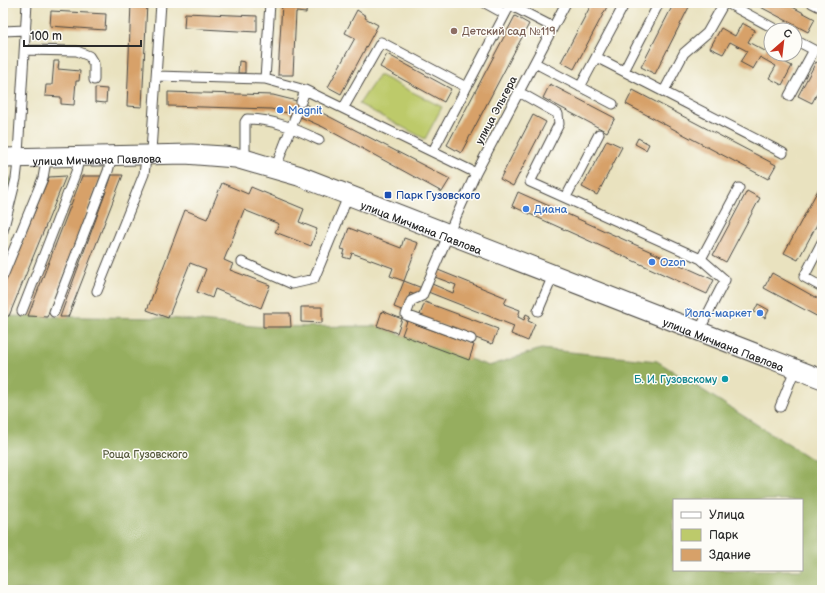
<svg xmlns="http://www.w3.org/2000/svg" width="825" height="593" viewBox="0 0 825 593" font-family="'Balsamiq Sans',sans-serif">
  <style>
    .green { fill: #bdca6b; stroke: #747a4b }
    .forest { fill: #96ae5f; stroke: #606c45; fill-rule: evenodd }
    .building { fill: #d7a169 }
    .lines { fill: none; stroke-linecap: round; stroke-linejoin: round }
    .minor-casing { stroke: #484641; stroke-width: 11 }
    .major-casing { stroke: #484641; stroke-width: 13 }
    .minor { stroke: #fff; stroke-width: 9 }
    .major { stroke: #fff; stroke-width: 11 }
    .education-dot { fill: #8d6e63; stroke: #fdfcf7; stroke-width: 1.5 }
    .shop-dot { fill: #3f7fe0; stroke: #fdfcf7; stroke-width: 1.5 }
    .transit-dot { fill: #1a4fb4; stroke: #fdfcf7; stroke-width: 1.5 }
    .culture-dot { fill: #0f9aa8; stroke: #fdfcf7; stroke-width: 1.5 }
    .labels { text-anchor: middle; stroke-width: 3; stroke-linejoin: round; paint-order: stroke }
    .education-label { font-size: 11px; fill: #785e54; stroke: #fdfcf7; text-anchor: start }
    .shop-label { font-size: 11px; fill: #366cbe; stroke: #fdfcf7; text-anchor: start }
    .street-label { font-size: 11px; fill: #2b2b2b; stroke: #fdfcf7 }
    .transit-label { font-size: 11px; fill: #164399; stroke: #fdfcf7; text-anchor: start }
    .culture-label { font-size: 11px; fill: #0d838f; stroke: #fdfcf7; text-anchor: end }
    .park-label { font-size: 11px; fill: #575b3e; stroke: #fdfcf7 }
  </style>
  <rect width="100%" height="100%" fill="#fdfcf7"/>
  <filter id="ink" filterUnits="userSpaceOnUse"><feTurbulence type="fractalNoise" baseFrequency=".025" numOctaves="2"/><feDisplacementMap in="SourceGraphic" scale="8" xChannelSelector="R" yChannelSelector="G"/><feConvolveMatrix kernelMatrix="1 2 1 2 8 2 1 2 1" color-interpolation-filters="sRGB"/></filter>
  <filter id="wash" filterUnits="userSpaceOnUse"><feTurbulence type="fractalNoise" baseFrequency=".012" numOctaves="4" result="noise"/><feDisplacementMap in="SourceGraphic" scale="16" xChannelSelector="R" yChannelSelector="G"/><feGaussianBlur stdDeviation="0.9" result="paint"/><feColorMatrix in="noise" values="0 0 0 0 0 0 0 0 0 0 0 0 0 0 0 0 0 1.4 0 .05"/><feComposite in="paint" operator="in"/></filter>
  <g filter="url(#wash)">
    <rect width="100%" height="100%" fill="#e9e2bf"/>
    <path class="green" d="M 379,75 L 442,107 L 425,139 L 359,104 Z"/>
    <path class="forest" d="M 12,178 L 8,194 L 3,201 L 3,179 Z
      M 3,316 L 168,318 L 263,327 L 377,326 L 489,366 L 541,349 L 657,361 L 822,466 L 822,590 L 3,590 ZM 674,500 L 802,500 L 802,570 L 674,570 Z"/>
    <g id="blocks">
      <path class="building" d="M 131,3 L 147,3 L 142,107 L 127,106 Z
        M 282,3 L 307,3 L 306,13 L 296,12 L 293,75 L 278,75 Z
        M 592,3 L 609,3 L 574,69 L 561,62 Z
        M 674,3 L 691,3 L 655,74 L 641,67 Z
        M 753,3 L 785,3 L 815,19 L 808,32 Z
        M 357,10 L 366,16 L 365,18 L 378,25 L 341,94 L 328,87 L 355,38 L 345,33 Z
        M 51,11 L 106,14 L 105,30 L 50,26 Z
        M 185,13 L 257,16 L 257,32 L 184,28 Z
        M 515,16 L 529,24 L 461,153 L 447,145 Z
        M 742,23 L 755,30 L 748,42 L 765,51 L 771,39 L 771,54 L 781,54 L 779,59 L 792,66 L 782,85 L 769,78 L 776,66 L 760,57 L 753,69 L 740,62 L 747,51 L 730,42 L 723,54 L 710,48 L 721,28 L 735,36 Z
        M 387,54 L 451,89 L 444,102 L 380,67 Z
        M 54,61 L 59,61 L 58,69 L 80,71 L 79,81 L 76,81 L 74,105 L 61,104 L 61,97 L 45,96 L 46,85 L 52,85 Z
        M 239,61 L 245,62 L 245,73 L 238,73 Z
        M 816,62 L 822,65 L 822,84 L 812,103 L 798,96 Z
        M 550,84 L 615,118 L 607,132 L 543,98 Z
        M 95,88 L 107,89 L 106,103 L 95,102 Z
        M 633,90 L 776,165 L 768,179 L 626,104 Z
        M 168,92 L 273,95 L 301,102 L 450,179 L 442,192 L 323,127 L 296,115 L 271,109 L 168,106 Z
        M 533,115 L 546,122 L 513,186 L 500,179 Z
        M 638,138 L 649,144 L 646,150 L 635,144 Z
        M 607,140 L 622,147 L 597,195 L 582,187 Z
        M 112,175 L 123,175 L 68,317 L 60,317 Z
        M 66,176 L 9,316 L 3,316 L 3,288 L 49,177 Z
        M 82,176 L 101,176 L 47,317 L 28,316 Z
        M 222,183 L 248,194 L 251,187 L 304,209 L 299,222 L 317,229 L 311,246 L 275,232 L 279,224 L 244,210 L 224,260 L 233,264 L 230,270 L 270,285 L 261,308 L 215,289 L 212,298 L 197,292 L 206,269 L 190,263 L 168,318 L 147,310 L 185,210 L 207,219 Z
        M 819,188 L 822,190 L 822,215 L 798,260 L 784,253 Z
        M 747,191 L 760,198 L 726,262 L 713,255 Z
        M 518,192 L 714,280 L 707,294 L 512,206 Z
        M 349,228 L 401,248 L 404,238 L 418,243 L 404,281 L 390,276 L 393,268 L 352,253 L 350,259 L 343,257 L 345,250 L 341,249 Z
        M 438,270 L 507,298 L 504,304 L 520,310 L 518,317 L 524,320 L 526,314 L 530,316 L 528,321 L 535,324 L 528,341 L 511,334 L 514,326 L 428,292 L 432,284 L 453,293 L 456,285 L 435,277 Z
        M 772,273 L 822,301 L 822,319 L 764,288 Z
        M 404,281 L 422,288 L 418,296 L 410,293 L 404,311 L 394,307 Z
        M 425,302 L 498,329 L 492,344 L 419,317 Z
        M 758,304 L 769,310 L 765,318 L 754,312 Z
        M 301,307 L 322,307 L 322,323 L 301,322 Z
        M 382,311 L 402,319 L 397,333 L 377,326 Z
        M 263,313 L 290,313 L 291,327 L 263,327 Z
        M 407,321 L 474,345 L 469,360 L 402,335 Z"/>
    </g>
  </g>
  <g filter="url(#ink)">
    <use href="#blocks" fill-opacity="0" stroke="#484641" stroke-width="1"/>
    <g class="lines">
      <defs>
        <path id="minor" d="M 485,3 L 505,14
          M 727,3 L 777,30
          M 812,3 L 822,8
          M 510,5 L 553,27
          M 3,31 L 26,30
          M 25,50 L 77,51 L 89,56 L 94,64 L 94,80
          M 596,57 L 783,153
          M 535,63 L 613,104
          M 624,71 L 659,3
          M 156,76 L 265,79 L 305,90 L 476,173
          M 265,79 L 270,3
          M 580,87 L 625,3
          M 664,91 L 684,53 L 707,33 L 724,3
          M 519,92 L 558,114 L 559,124 L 530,182 L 701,259 L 725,280 L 701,327
          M 789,96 L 814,50 L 795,40
          M 301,102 L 305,90
          M 344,107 L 381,42 L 466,87
          M 151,151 L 161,3
          M 433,151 L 511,3
          M 18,154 L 27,3
          M 245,155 L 245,122 L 247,119 C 273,119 296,129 319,140
          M 277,164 L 296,115
          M 566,197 L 599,134
          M 450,230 L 476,173 L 566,3
          M 3,231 L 16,179 L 18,162
          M 447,238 L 422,296 L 411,301 L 406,315 L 471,339
          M 822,242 L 804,277 L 822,287
          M 701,259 L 739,188
          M 242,262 L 292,284 L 314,279 L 347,199
          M 3,276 L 43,178 L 46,161
          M 97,291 L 144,174 L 146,159
          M 22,311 L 76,172 L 79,160
          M 538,311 L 552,278
          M 54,312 L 108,171 L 111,160
          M 780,407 L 794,372"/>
        <g id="major">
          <path d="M 3,154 L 192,150 L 224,152 L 245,155 L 301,172 L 822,375"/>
          <path id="s1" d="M 3,162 L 185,158 L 235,162 L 298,180 L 822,383"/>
        </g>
      </defs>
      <use href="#minor" class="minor-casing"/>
      <use href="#major" class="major-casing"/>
      <use href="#minor" class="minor"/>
      <use href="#major" class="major"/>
    </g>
  </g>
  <circle class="education-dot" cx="454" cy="31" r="4"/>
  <g class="shop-dot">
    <circle cx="280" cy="110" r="4"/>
    <circle cx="526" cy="209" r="4"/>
    <circle cx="652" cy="262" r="4"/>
    <circle cx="760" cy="313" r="4"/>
  </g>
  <rect class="transit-dot" x="384" y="191" width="8" height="8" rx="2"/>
  <circle class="culture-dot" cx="725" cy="379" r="4"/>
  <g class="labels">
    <g class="education-label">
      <text x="462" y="35">Детский сад №119</text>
    </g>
    <g class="shop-label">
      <text x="288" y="114">Magnit</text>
      <text x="534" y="213">Диана</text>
      <text x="660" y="266">Ozon</text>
      <text x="752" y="317" text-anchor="end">Йола-маркет</text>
    </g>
    <g class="street-label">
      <text transform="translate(496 110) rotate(-62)" y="4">улица Эльгера</text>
      <text dy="4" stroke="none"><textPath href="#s1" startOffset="94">улица Мичмана Павлова</textPath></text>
      <text dy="4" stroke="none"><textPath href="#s1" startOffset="430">улица Мичмана Павлова</textPath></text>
      <text dy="4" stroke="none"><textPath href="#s1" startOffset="754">улица Мичмана Павлова</textPath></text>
    </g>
    <g class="transit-label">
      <text x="396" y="199">Парк Гузовского</text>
    </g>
    <g class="culture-label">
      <text x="717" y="383">Б. И. Гузовскому</text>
    </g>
    <g class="park-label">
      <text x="145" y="458">Роща Гузовского</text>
    </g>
  </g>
  <rect width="825" height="593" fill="none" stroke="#fdfcf7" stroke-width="16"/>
  <rect x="673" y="499" width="130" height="72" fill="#fdfcf7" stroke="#a9a8a5"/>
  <rect x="681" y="512" width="20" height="6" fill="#ffffff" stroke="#a9a8a5"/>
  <text x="709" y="519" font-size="12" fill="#2b2b2b">Улица</text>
  <rect x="681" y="529" width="20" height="12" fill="#bdca6b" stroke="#a9a8a5"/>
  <text x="709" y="539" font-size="12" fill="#2b2b2b">Парк</text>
  <rect x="681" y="549" width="20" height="12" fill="#d7a169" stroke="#a9a8a5"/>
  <text x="709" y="559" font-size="12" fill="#2b2b2b">Здание</text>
  <g transform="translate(783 42) rotate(28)"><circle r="19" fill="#fdfcf7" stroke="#a9a8a5"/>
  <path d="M0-3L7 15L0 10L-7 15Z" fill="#c8321e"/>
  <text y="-6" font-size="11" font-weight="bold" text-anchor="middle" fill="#2b2b2b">С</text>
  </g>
  <path d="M24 40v6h117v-6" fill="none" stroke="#2b2b2b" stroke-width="2"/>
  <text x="30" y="40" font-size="12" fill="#2b2b2b" stroke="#fdfcf7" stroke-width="3" paint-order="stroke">100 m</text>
</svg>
